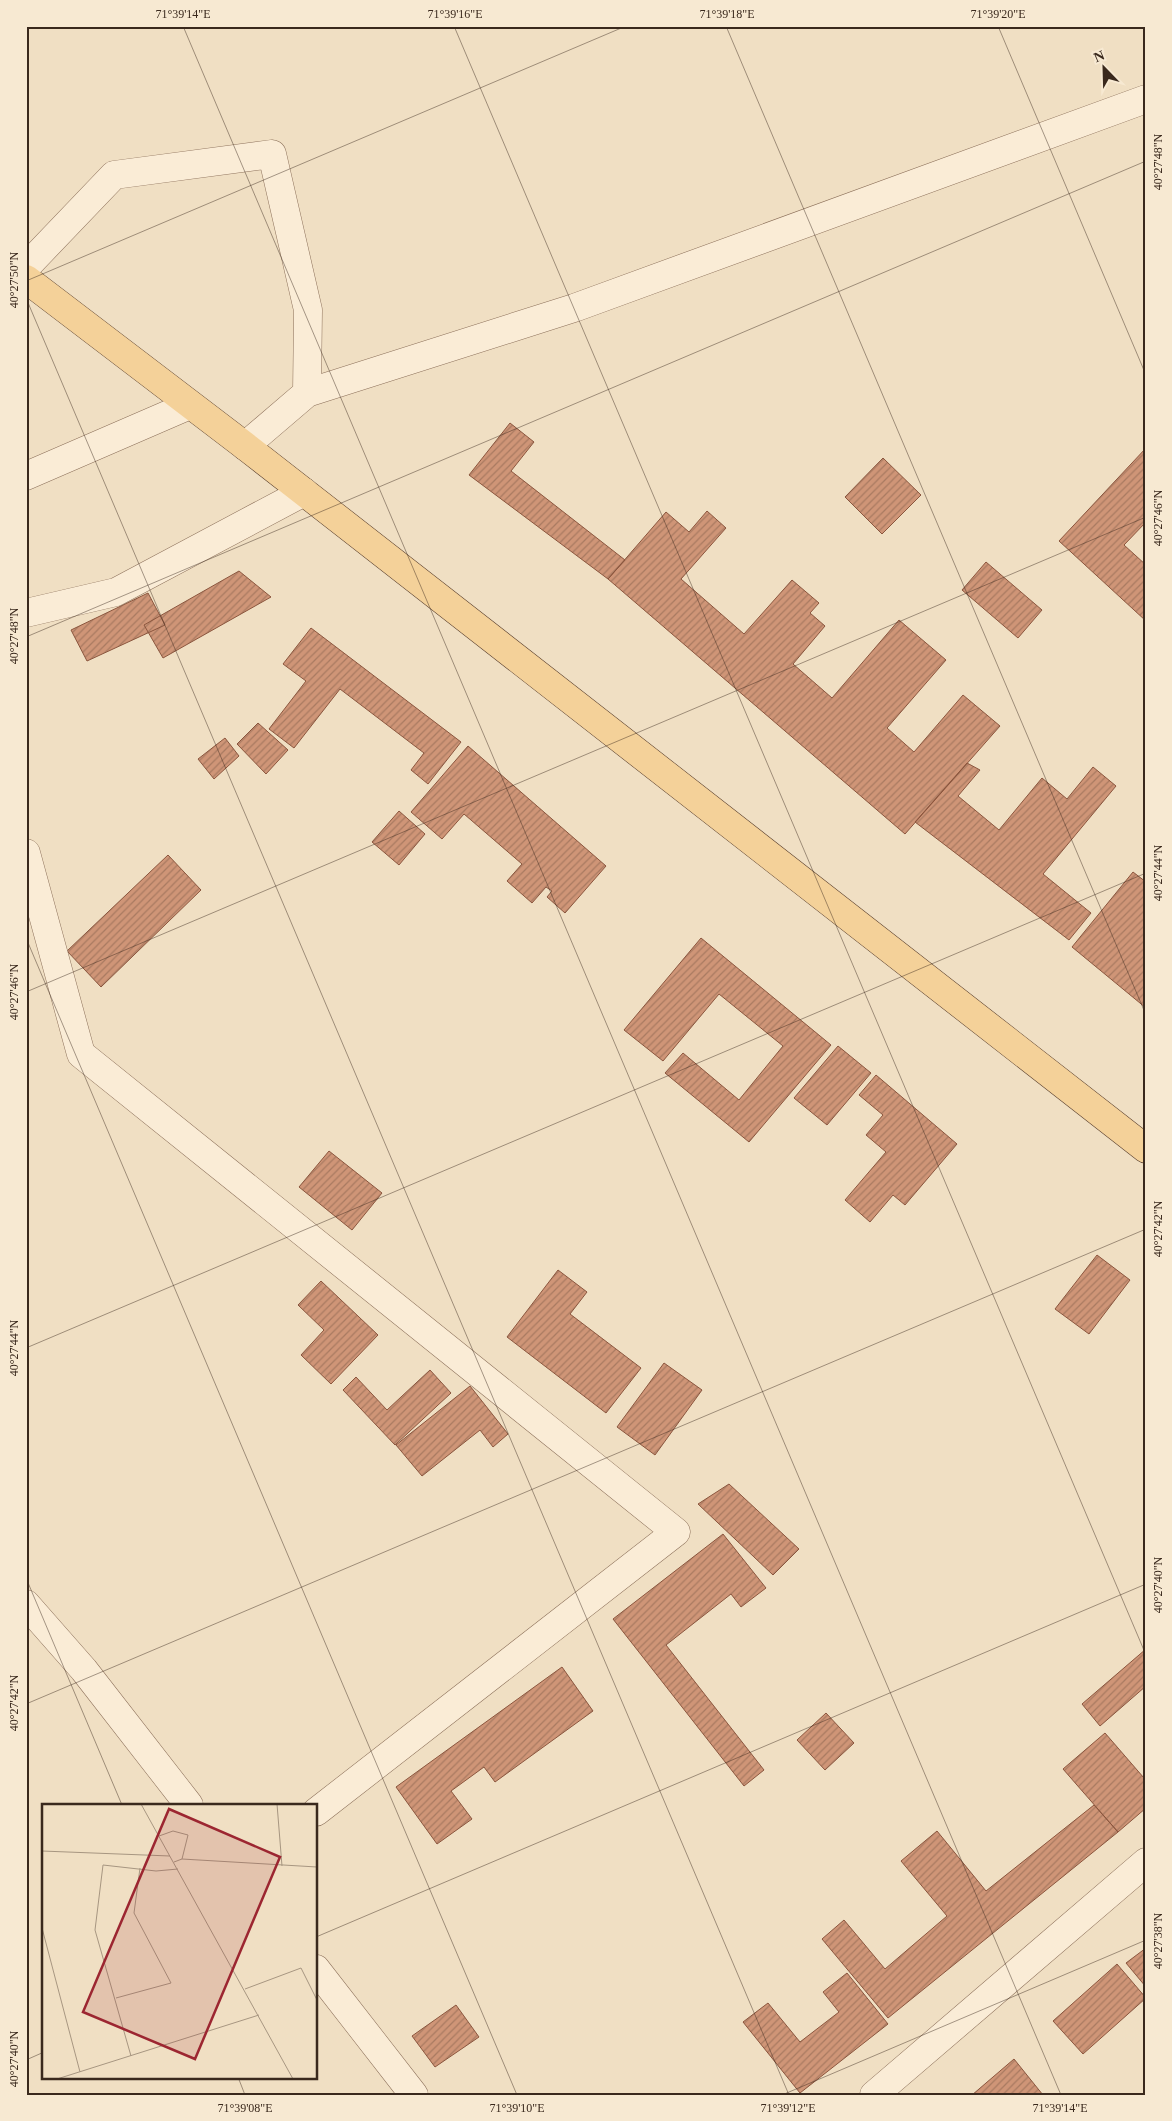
<svg xmlns="http://www.w3.org/2000/svg" width="1172" height="2121" viewBox="0 0 1172 2121" font-family="Georgia,serif">
  <style>
    .building { fill: url(#building-hatch); stroke: #8b563e }
    .lines { fill: none; stroke-linecap: round; stroke-linejoin: round }
    .minor-casing { stroke: #8b6f59; stroke-width: 29 }
    .major-casing { stroke: #583e2d; stroke-width: 29 }
    .minor { stroke: #faecd6; stroke-width: 28 }
    .major { stroke: #f4d199; stroke-width: 28 }
    .ticks { fill: none; stroke: #3a291d; stroke-width: 1; stroke-opacity: 0.45 }
    .inset-road { fill: none; stroke: #a79681; stroke-width: 1 }
    .view { fill: #9c2631; fill-opacity: 0.15; stroke: #9c2631; stroke-width: 2.5 }
    .inset-edge { fill: none; stroke: #3a291d; stroke-width: 2.5 }
    .neatline { fill: none; stroke: #3a291d; stroke-width: 2 }
    .ticks-label { font-size: 12px; text-anchor: middle; fill: #3a291d }
  </style>
  <defs>
    <pattern id="building-hatch" width="6" height="6" patternUnits="userSpaceOnUse" patternTransform="scale(1.25)"><rect width="6" height="6" fill="#cf9577"/><path d="M-1 1l2-2M0 6l6-6M5 7l2-2" fill="none" stroke="#a97a61"/></pattern>
  </defs>
  <rect width="100%" height="100%" fill="#f0dfc3"/>
  <path class="building" d="M 510,423 L 534,442 L 511,471 L 625,560 L 608,579 L 469,475 Z
    M 1146,448 L 1146,522 L 1124,545 L 1146,565 L 1146,621 L 1059,541 Z
    M 883,458 L 921,495 L 882,534 L 845,497 Z
    M 707,511 L 726,528 L 681,579 L 744,634 L 792,580 L 819,603 L 810,613 L 825,626 L 793,664 L 832,698 L 899,620 L 946,660 L 887,728 L 914,752 L 963,695 L 1000,726 L 905,834 L 608,579 L 666,512 L 689,532 Z
    M 986,562 L 1042,610 L 1018,638 L 962,590 Z
    M 239,571 L 271,597 L 163,658 L 144,625 Z
    M 148,593 L 165,625 L 87,661 L 71,630 Z
    M 311,628 L 461,742 L 428,784 L 411,770 L 424,753 L 340,689 L 294,748 L 269,729 L 306,681 L 283,664 Z
    M 258,723 L 288,750 L 266,774 L 237,744 Z
    M 225,738 L 239,756 L 214,779 L 198,759 Z
    M 468,746 L 606,866 L 565,913 L 547,897 L 552,891 L 546,887 L 532,903 L 507,881 L 522,864 L 464,814 L 442,839 L 411,812 Z
    M 967,763 L 980,770 L 958,796 L 999,830 L 1042,778 L 1067,799 L 1093,767 L 1116,786 L 1043,874 L 1091,913 L 1069,940 L 915,822 Z
    M 399,811 L 425,834 L 399,865 L 372,842 Z
    M 168,855 L 201,890 L 101,987 L 67,951 Z
    M 1133,872 L 1146,882 L 1146,1008 L 1072,947 Z
    M 701,938 L 831,1045 L 749,1142 L 665,1073 L 683,1053 L 739,1100 L 783,1046 L 719,994 L 663,1061 L 624,1030 Z
    M 838,1046 L 871,1073 L 827,1125 L 794,1098 Z
    M 876,1075 L 957,1144 L 905,1205 L 893,1195 L 870,1222 L 845,1200 L 886,1152 L 866,1135 L 883,1115 L 859,1095 Z
    M 329,1151 L 382,1193 L 352,1230 L 299,1187 Z
    M 1097,1255 L 1130,1280 L 1089,1334 L 1055,1309 Z
    M 558,1270 L 587,1292 L 570,1314 L 641,1368 L 606,1413 L 507,1337 Z
    M 321,1281 L 378,1335 L 331,1384 L 301,1355 L 324,1330 L 298,1305 Z
    M 664,1363 L 702,1390 L 655,1455 L 617,1427 Z
    M 430,1370 L 451,1393 L 395,1445 L 343,1390 L 356,1377 L 387,1410 Z
    M 470,1386 L 508,1434 L 493,1447 L 480,1430 L 422,1476 L 396,1445 Z
    M 729,1484 L 799,1549 L 773,1575 L 698,1504 Z
    M 723,1534 L 766,1588 L 741,1607 L 731,1594 L 666,1645 L 764,1770 L 744,1786 L 613,1619 Z
    M 1146,1649 L 1146,1686 L 1100,1726 L 1082,1704 Z
    M 562,1667 L 593,1711 L 495,1782 L 484,1767 L 451,1791 L 472,1819 L 437,1844 L 396,1787 Z
    M 826,1713 L 854,1743 L 825,1770 L 797,1740 Z
    M 1105,1733 L 1144,1778 L 1146,1777 L 1146,1808 L 1118,1832 L 1063,1769 Z
    M 1094,1805 L 1118,1832 L 888,2018 L 822,1939 L 844,1920 L 885,1969 L 947,1916 L 901,1861 L 937,1831 L 986,1891 Z
    M 1146,1948 L 1146,1987 L 1126,1963 Z
    M 1117,1964 L 1146,1998 L 1083,2054 L 1053,2021 Z
    M 847,1973 L 888,2024 L 800,2093 L 743,2022 L 768,2003 L 800,2042 L 839,2012 L 823,1992 Z
    M 456,2005 L 479,2037 L 435,2067 L 412,2036 Z
    M 1014,2059 L 1043,2095 L 972,2095 Z"/>
  <g class="lines">
    <defs>
      <path id="minor" d="M 26,267 L 114,175 L 272,154 L 308,310 L 307,393
        M 245,446 L 307,393 L 574,308 L 1146,99
        M 26,476 L 190,405
        M 26,613 L 116,592 L 304,492
        M 26,853 L 81,1054 L 676,1532 L 316,1812
        M 26,1604 L 84,1670 L 189,1805
        M 316,1969 L 414,2095
        M 874,2095 L 1146,1862"/>
      <path id="major" d="M 26,279 L 245,446 L 1146,1149"/>
    </defs>
    <use href="#minor" class="minor-casing"/>
    <use href="#major" class="major-casing"/>
    <use href="#minor" class="minor"/>
    <use href="#major" class="major"/>
  </g>
  <path class="ticks" d="M 183,26 L 1061,2095M 454,26 L 1146,1655M 726,26 L 1146,1015M 998,26 L 1146,375M 26,281 L 626,26M 26,298 L 789,2095M 26,637 L 1146,161M 26,938 L 517,2095M 26,992 L 1146,517M 26,1348 L 1146,873M 26,1578 L 122,1805M 26,1704 L 1146,1229M 316,1937 L 1146,1584M 26,2060 L 44,2052M 238,2077 L 245,2095M 782,2095 L 1146,1940"/>
  <g transform="translate(42 1804)">
    <rect width="275" height="275" fill="#f0dfc3"/>
    <path class="inset-road" d="M 99,0 L 251,275M 235,0 L 240,62M 117,32 L 131,27 L 146,31 L 140,55M 0,47 L 128,52M 132,58 L 140,55 L 275,63M 0,124 L 38,268M 203,185 L 259,164 L 275,196M 74,194 L 129,179 L 92,109 L 98,64M 89,252 L 53,126 L 61,61 L 114,67 L 136,65M 15,275 L 217,211"/>
    <path class="view" d="M 127,5 L 238,53 L 153,255 L 41,208 Z"/>
    <rect width="275" height="275" class="inset-edge"/>
  </g>
  <rect width="1172" height="2121" fill="none" stroke="#f7e9d2" stroke-width="55"/>
  <g transform="translate(1104 68) rotate(337)" stroke="#f7e9d2" stroke-width="4" paint-order="stroke">
  <path d="M0-4L9 19L0 12L-9 19Z" fill="#3a291d"/>
  <text y="-8" font-size="14" font-weight="bold" text-anchor="middle" fill="#3a291d">N</text>
  </g>
  <rect x="28" y="28" width="1116" height="2066" class="neatline"/>
  <g class="ticks-label">
    <text x="183" y="18">71°39'14"E</text>
    <text x="455" y="18">71°39'16"E</text>
    <text x="727" y="18">71°39'18"E</text>
    <text x="998" y="18">71°39'20"E</text>
    <text transform="translate(1158 162) rotate(-90)" y="4">40°27'48"N</text>
    <text transform="translate(14 280) rotate(-90)" y="4">40°27'50"N</text>
    <text transform="translate(1158 518) rotate(-90)" y="4">40°27'46"N</text>
    <text transform="translate(14 636) rotate(-90)" y="4">40°27'48"N</text>
    <text transform="translate(1158 873) rotate(-90)" y="4">40°27'44"N</text>
    <text transform="translate(14 992) rotate(-90)" y="4">40°27'46"N</text>
    <text transform="translate(1158 1229) rotate(-90)" y="4">40°27'42"N</text>
    <text transform="translate(14 1348) rotate(-90)" y="4">40°27'44"N</text>
    <text transform="translate(1158 1585) rotate(-90)" y="4">40°27'40"N</text>
    <text transform="translate(14 1703) rotate(-90)" y="4">40°27'42"N</text>
    <text transform="translate(1158 1941) rotate(-90)" y="4">40°27'38"N</text>
    <text transform="translate(14 2059) rotate(-90)" y="4">40°27'40"N</text>
    <text x="245" y="2112">71°39'08"E</text>
    <text x="517" y="2112">71°39'10"E</text>
    <text x="788" y="2112">71°39'12"E</text>
    <text x="1060" y="2112">71°39'14"E</text>
  </g>
</svg>
